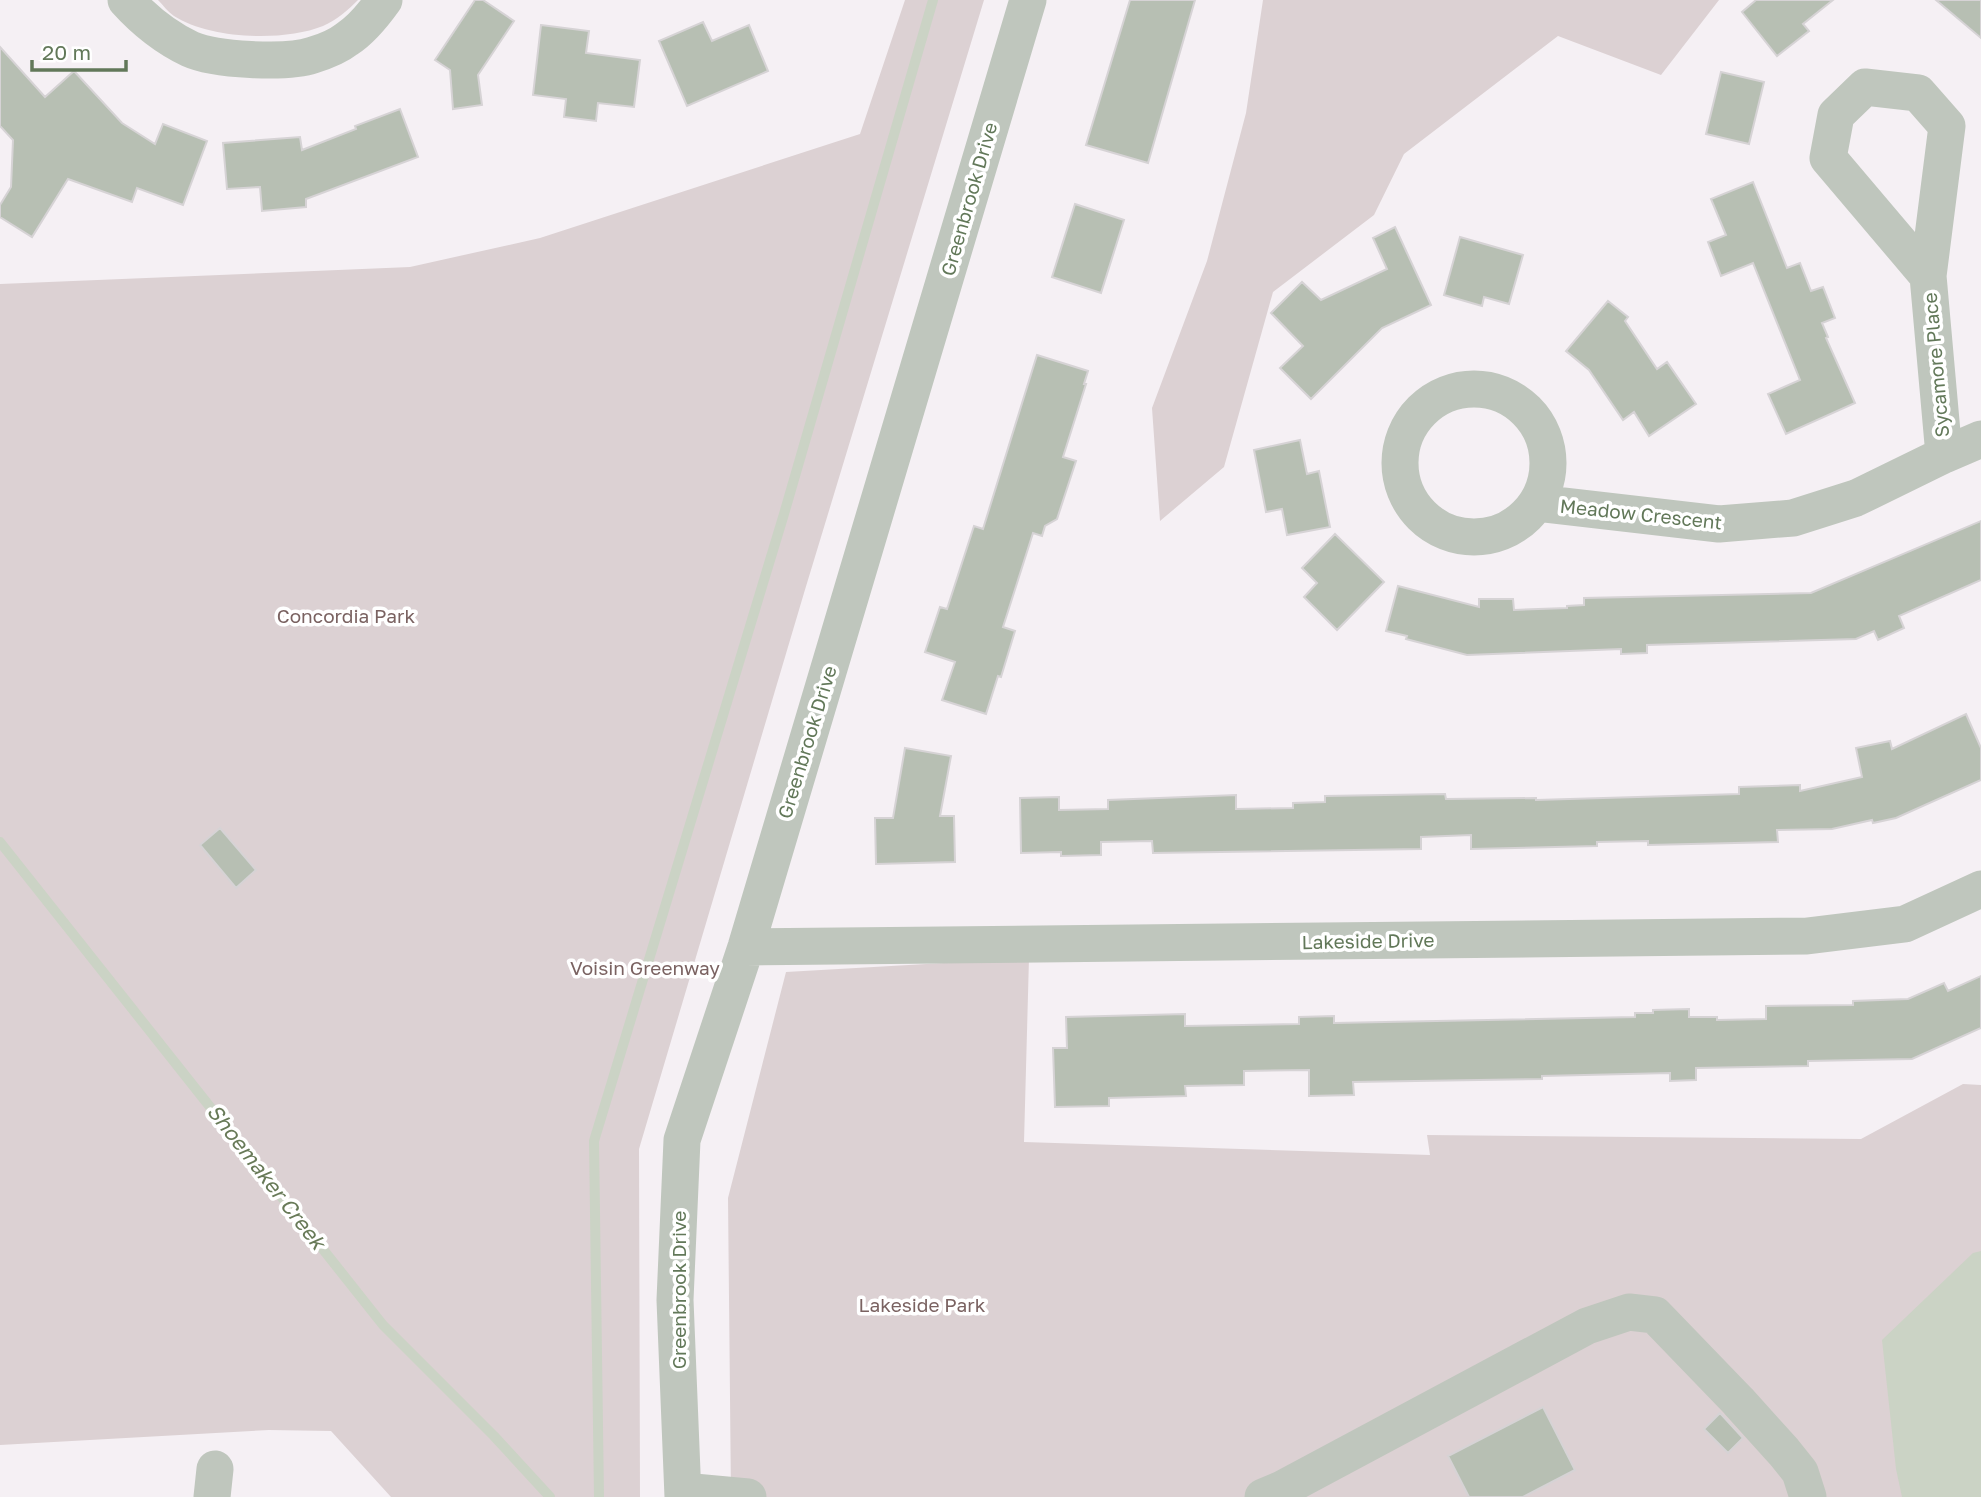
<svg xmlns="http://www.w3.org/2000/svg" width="1981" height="1497" viewBox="0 0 1981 1497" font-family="'Golos Text',sans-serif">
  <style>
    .green { fill: #dcd1d3 }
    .water { fill: #cbd3c5 }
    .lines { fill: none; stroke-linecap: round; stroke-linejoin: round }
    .stream { stroke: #cbd3c5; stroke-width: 10 }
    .building { fill: #b7bfb3; stroke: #d6d3d5; stroke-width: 2 }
    .minor { stroke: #bfc6bd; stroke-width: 37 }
    .labels { text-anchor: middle; stroke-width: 7; stroke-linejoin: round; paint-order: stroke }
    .street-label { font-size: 19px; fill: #627859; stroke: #fff }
    .park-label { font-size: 19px; fill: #7a6261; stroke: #fff }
    .water-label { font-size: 21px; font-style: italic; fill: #687a58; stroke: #fff }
  </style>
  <rect width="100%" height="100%" fill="#f5f0f4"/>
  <path class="green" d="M 158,0 L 358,0 C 348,10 337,20 323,26 C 283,42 210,39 174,16 C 168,12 163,5 158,0 Z
    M 905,0 L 984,0 L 804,593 L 639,1149 L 640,1497 L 391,1497 L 331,1431 L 269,1430 L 0,1445 L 0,284 L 410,267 L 540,238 L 860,134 Z
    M 1263,0 L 1719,0 L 1661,75 L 1558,36 L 1404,154 L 1374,215 L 1273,292 L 1224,467 L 1160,521 L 1152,408 L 1207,261 L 1246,113 Z
    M 1029,958 L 1024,1142 L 1430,1155 L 1427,1135 L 1861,1139 L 1963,1084 L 1981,1085 L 1981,1497 L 731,1497 L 728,1198 L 786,972 Z"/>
  <path class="water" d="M 1981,1251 L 1981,1497 L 1902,1497 L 1896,1469 L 1882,1340 L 1973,1253 Z"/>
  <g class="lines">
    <path class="stream" d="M 0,842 L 383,1325 L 494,1436 L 550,1497
      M 599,1497 L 594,1141 L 784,514 L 933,0"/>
  </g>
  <path class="building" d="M 475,0 L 483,0 L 514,21 L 478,75 L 482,105 L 453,109 L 450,70 L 435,60 Z
    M 1130,0 L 1195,0 L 1148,163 L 1086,145 Z
    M 1756,0 L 1833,0 L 1803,24 L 1809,31 L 1777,56 L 1742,12 Z
    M 1936,0 L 1981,0 L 1981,38 Z
    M 703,22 L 712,41 L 749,25 L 768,71 L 687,106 L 659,41 Z
    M 541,25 L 589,31 L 586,53 L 640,60 L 634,107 L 598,103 L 596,121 L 564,117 L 566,99 L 533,95 Z
    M 0,47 L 45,97 L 74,71 L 122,123 L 155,144 L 163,124 L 207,141 L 183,205 L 137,188 L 132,202 L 68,179 L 32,237 L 0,217 L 0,205 L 11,187 L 13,140 L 0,126 Z
    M 1721,72 L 1764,82 L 1749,144 L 1706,134 Z
    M 400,109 L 418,157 L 306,199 L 306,207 L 262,211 L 260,187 L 227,189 L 223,143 L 300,137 L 302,150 L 356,129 L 355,126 Z
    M 1753,182 L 1787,268 L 1800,263 L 1811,291 L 1823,287 L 1835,318 L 1822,323 L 1828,337 L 1826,338 L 1855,403 L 1786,434 L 1768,394 L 1800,380 L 1753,263 L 1721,276 L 1708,242 L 1726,235 L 1711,199 Z
    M 1075,204 L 1124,220 L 1101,293 L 1052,277 Z
    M 1395,227 L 1431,305 L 1382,328 L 1311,399 L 1280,368 L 1303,346 L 1271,313 L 1302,282 L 1321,300 L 1387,269 L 1373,238 Z
    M 1460,237 L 1523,255 L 1509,304 L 1484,297 L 1482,306 L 1444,295 Z
    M 1608,301 L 1628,317 L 1625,321 L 1657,369 L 1667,362 L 1696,404 L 1649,436 L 1634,412 L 1623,420 L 1589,370 L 1566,351 Z
    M 1037,355 L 1088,371 L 1084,384 L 1086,384 L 1063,457 L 1076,461 L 1057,519 L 1045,526 L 1042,536 L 1033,533 L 1003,627 L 1015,631 L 1001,677 L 998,676 L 986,714 L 942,700 L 955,662 L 925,652 L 940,607 L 947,609 L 974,526 L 983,529 Z
    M 1300,440 L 1307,474 L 1319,471 L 1330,527 L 1287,535 L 1282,509 L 1266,512 L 1254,450 Z
    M 1981,521 L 1981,580 L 1899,616 L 1904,628 L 1878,640 L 1874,631 L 1856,639 L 1647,645 L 1647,653 L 1621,654 L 1621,649 L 1467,655 L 1406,639 L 1407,636 L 1386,631 L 1398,586 L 1479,607 L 1479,599 L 1513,599 L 1514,610 L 1567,608 L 1567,606 L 1584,605 L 1584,598 L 1811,593 Z
    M 1335,534 L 1384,582 L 1337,630 L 1304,597 L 1317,583 L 1302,568 Z
    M 1966,714 L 1981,748 L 1981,780 L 1896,818 L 1873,823 L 1872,820 L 1832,829 L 1777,830 L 1778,842 L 1648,845 L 1648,841 L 1597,842 L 1597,846 L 1471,849 L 1471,835 L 1421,837 L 1421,849 L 1153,853 L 1152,841 L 1101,842 L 1101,855 L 1061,856 L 1061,852 L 1021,853 L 1020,798 L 1059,797 L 1059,810 L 1108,809 L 1108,800 L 1236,795 L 1236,809 L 1293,808 L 1293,803 L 1325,802 L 1325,796 L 1445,794 L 1446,799 L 1536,798 L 1536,800 L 1739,794 L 1739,787 L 1800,785 L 1800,791 L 1862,777 L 1856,748 L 1890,741 L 1892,749 Z
    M 905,748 L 951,756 L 940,816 L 954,816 L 955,862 L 876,864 L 875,818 L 893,818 Z
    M 220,828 L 256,870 L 236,888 L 200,845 Z
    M 1981,976 L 1981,1028 L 1912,1059 L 1808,1061 L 1808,1066 L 1696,1068 L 1696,1080 L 1670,1081 L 1670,1073 L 1542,1076 L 1542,1079 L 1353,1082 L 1354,1095 L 1309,1096 L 1309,1070 L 1244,1071 L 1244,1085 L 1185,1086 L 1186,1096 L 1109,1098 L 1109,1106 L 1055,1107 L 1053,1048 L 1067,1048 L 1066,1017 L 1185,1014 L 1185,1026 L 1299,1024 L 1299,1017 L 1334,1016 L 1334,1023 L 1635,1017 L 1635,1013 L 1653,1013 L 1653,1010 L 1689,1009 L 1689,1017 L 1717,1017 L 1717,1020 L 1766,1019 L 1766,1006 L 1853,1005 L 1853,1001 L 1908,999 L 1944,983 L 1948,991 Z
    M 1543,1407 L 1575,1470 L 1523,1497 L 1469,1497 L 1448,1456 Z
    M 1720,1413 L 1743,1438 L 1728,1453 L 1704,1429 Z"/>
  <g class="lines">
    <path class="minor" d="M 126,0 C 144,20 165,37 190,49 C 214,60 287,64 313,55 C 323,52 338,46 347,39 C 361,30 374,14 384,0
      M 1928,276 L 1828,158 L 1836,115 L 1865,87 L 1918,93 L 1947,126 L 1928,276 L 1944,455
      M1400 463a74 74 0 1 1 148 0a74 74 0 1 1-148 0Z
      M 1537,503 L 1719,524 L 1793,518 L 1856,498 L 1944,455 L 1981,439
      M 746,947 L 1807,936 L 1905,924 L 1981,889
      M 683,1491 L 748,1497
      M 212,1497 L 215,1469
      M 683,1497 L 675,1300 L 682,1140 L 746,947 L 1028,0
      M 1263,1497 L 1282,1489 L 1587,1326 L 1629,1312 L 1655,1315 L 1738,1401 L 1784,1452 L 1800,1472 L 1808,1497"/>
  </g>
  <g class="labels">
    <g class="street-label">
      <text transform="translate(969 199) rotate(-74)" y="7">Greenbrook Drive</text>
      <text transform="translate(1936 365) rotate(-95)" y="7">Sycamore Place</text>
      <text transform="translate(1641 514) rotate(6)" y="7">Meadow Crescent</text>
      <text transform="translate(807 742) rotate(-73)" y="7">Greenbrook Drive</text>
      <text transform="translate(1368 941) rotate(-1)" y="7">Lakeside Drive</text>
      <text transform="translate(679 1290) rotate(-90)" y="7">Greenbrook Drive</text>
    </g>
    <g class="park-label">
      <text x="346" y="623">Concordia Park</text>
      <text x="645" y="975">Voisin Greenway</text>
      <text x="922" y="1312">Lakeside Park</text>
    </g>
    <g class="water-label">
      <text transform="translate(266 1177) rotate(52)" y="7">Shoemaker Creek</text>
    </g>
  </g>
  <path d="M32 60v10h94v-10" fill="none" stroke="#627859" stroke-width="3.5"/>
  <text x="42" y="60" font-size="21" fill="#627859" stroke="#ffffff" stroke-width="5" paint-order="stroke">20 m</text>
</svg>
